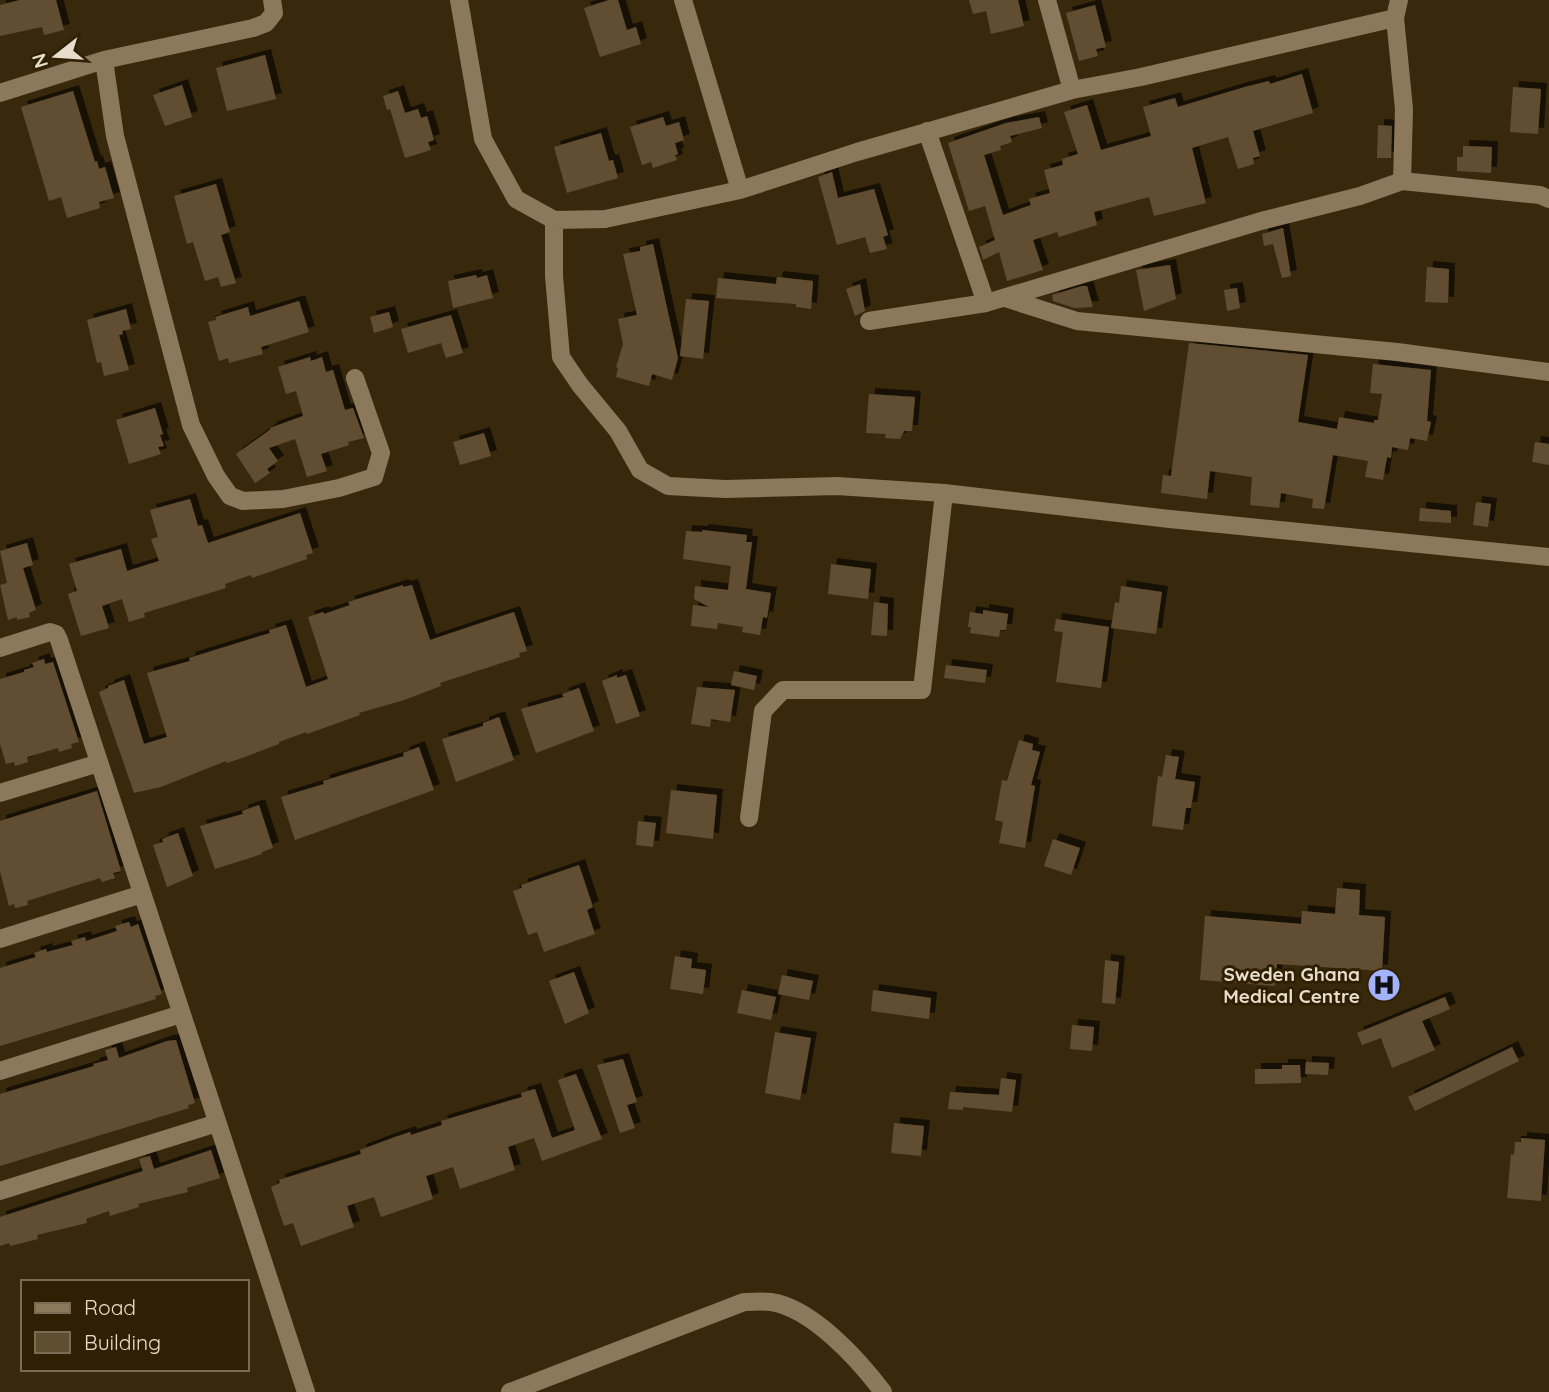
<svg xmlns="http://www.w3.org/2000/svg" width="1549" height="1392" viewBox="0 0 1549 1392" font-family="Quicksand,sans-serif">
  <style>
    .building { fill: #604e31; filter: url(#shadow) }
    .lines { fill: none; stroke-linecap: round; stroke-linejoin: round }
    .minor { stroke: #8c795b; stroke-width: 18 }
    .labels { text-anchor: middle; stroke-width: 6; stroke-linejoin: round; paint-order: stroke }
    .poi-label { font-size: 19px; font-weight: bold; fill: #e8ddcd; stroke: #2f1f03; text-anchor: end }
  </style>
  <defs>
    <filter id="shadow"><feDropShadow dx="6" dy="-6" stdDeviation="0" flood-color="#0009"/></filter>
  </defs>
  <rect width="100%" height="100%" fill="#39290c"/>
  <path class="building" d="M 20,0 L 56,0 L 64,30 L 44,35 L 42,27 L 0,36 L 0,5 Z
    M 609,0 L 618,0 L 627,30 L 636,27 L 641,44 L 600,57 L 584,8 Z
    M 969,0 L 1018,0 L 1024,26 L 991,34 L 986,11 L 973,14 Z
    M 1095,5 L 1106,47 L 1096,49 L 1098,56 L 1079,61 L 1066,13 Z
    M 265,55 L 276,99 L 227,111 L 216,68 Z
    M 1302,74 L 1313,113 L 1253,131 L 1260,156 L 1253,158 L 1254,164 L 1238,169 L 1228,137 L 1192,148 L 1206,203 L 1154,216 L 1149,197 L 1094,212 L 1097,225 L 1059,237 L 1057,232 L 1033,240 L 1043,270 L 1007,281 L 999,252 L 983,260 L 979,247 L 995,240 L 985,206 L 969,211 L 948,143 L 1006,123 L 1039,117 L 1042,128 L 1010,136 L 1012,142 L 1000,146 L 1001,150 L 984,155 L 1003,215 L 1031,205 L 1029,199 L 1050,193 L 1044,170 L 1063,165 L 1062,159 L 1078,154 L 1064,112 L 1087,105 L 1101,150 L 1151,136 L 1143,107 L 1175,98 L 1178,107 L 1245,87 L 1269,81 L 1270,84 Z
    M 182,85 L 192,117 L 165,126 L 153,95 Z
    M 1513,87 L 1541,89 L 1538,134 L 1510,132 Z
    M 73,91 L 95,162 L 97,161 L 99,169 L 105,167 L 114,198 L 99,202 L 100,208 L 67,218 L 61,197 L 49,201 L 21,107 Z
    M 398,91 L 405,113 L 418,109 L 421,118 L 427,116 L 434,140 L 428,142 L 431,150 L 405,158 L 390,109 L 387,110 L 383,96 Z
    M 663,117 L 666,126 L 679,122 L 684,140 L 675,143 L 678,154 L 675,155 L 677,160 L 653,168 L 651,162 L 642,165 L 630,127 Z
    M 1378,125 L 1392,126 L 1391,158 L 1377,158 Z
    M 601,133 L 609,161 L 613,160 L 618,178 L 567,193 L 554,147 Z
    M 1463,146 L 1492,147 L 1491,173 L 1457,171 L 1457,157 L 1463,157 Z
    M 832,172 L 838,198 L 874,189 L 888,235 L 883,237 L 887,249 L 870,253 L 865,237 L 837,245 L 818,177 Z
    M 216,184 L 230,232 L 221,235 L 236,283 L 221,287 L 218,277 L 205,281 L 193,242 L 187,244 L 174,196 Z
    M 1283,228 L 1291,276 L 1282,278 L 1273,244 L 1264,246 L 1262,234 Z
    M 653,244 L 678,358 L 672,380 L 652,374 L 649,386 L 616,377 L 618,368 L 616,367 L 623,344 L 618,319 L 637,315 L 623,254 L 640,251 L 640,247 Z
    M 1170,265 L 1176,299 L 1144,311 L 1136,270 Z
    M 1427,267 L 1449,269 L 1448,303 L 1425,302 Z
    M 476,275 L 477,278 L 487,275 L 493,298 L 453,308 L 448,281 Z
    M 777,277 L 813,281 L 811,309 L 796,307 L 796,304 L 716,298 L 718,278 L 776,284 Z
    M 860,284 L 865,311 L 855,316 L 846,289 Z
    M 1082,286 L 1087,286 L 1093,307 L 1074,308 L 1053,301 L 1052,295 Z
    M 1237,288 L 1240,308 L 1227,311 L 1224,290 Z
    M 686,299 L 709,301 L 703,359 L 680,356 Z
    M 299,301 L 309,332 L 261,347 L 263,354 L 229,363 L 228,358 L 219,361 L 208,322 L 216,320 L 215,317 L 248,307 L 250,316 Z
    M 126,309 L 131,329 L 122,331 L 123,334 L 119,335 L 129,370 L 104,376 L 101,362 L 97,363 L 87,320 Z
    M 389,312 L 393,327 L 374,333 L 370,317 Z
    M 451,315 L 463,353 L 446,358 L 441,343 L 408,353 L 401,329 Z
    M 1189,343 L 1308,355 L 1298,422 L 1337,429 L 1339,417 L 1374,423 L 1374,420 L 1378,420 L 1382,394 L 1370,393 L 1373,364 L 1431,370 L 1427,421 L 1431,422 L 1427,441 L 1410,438 L 1408,450 L 1392,447 L 1391,458 L 1387,457 L 1383,480 L 1365,477 L 1368,461 L 1333,455 L 1324,509 L 1312,508 L 1313,499 L 1281,493 L 1279,508 L 1250,505 L 1252,477 L 1210,471 L 1207,499 L 1161,493 L 1163,475 L 1171,476 Z
    M 310,357 L 311,361 L 322,357 L 326,372 L 333,370 L 345,410 L 353,408 L 364,438 L 348,442 L 349,445 L 321,454 L 327,471 L 307,477 L 295,439 L 269,448 L 278,461 L 267,469 L 270,473 L 255,483 L 236,454 L 271,429 L 270,428 L 303,416 L 296,391 L 286,394 L 278,367 Z
    M 869,394 L 915,397 L 912,431 L 904,431 L 900,439 L 885,438 L 886,434 L 866,433 Z
    M 155,408 L 163,434 L 160,435 L 164,446 L 158,447 L 161,454 L 129,464 L 116,420 Z
    M 484,433 L 491,456 L 460,465 L 453,442 Z
    M 1535,442 L 1549,444 L 1549,465 L 1532,462 Z
    M 190,499 L 198,526 L 202,525 L 208,543 L 300,513 L 313,553 L 306,555 L 307,559 L 252,578 L 251,575 L 225,584 L 226,588 L 144,613 L 145,617 L 129,622 L 122,599 L 102,606 L 109,628 L 81,636 L 68,594 L 77,591 L 69,564 L 121,549 L 127,571 L 159,561 L 151,539 L 158,537 L 150,510 Z
    M 1476,502 L 1491,504 L 1488,527 L 1473,525 Z
    M 1420,508 L 1451,511 L 1451,523 L 1419,521 Z
    M 702,530 L 747,535 L 746,542 L 752,542 L 746,589 L 771,593 L 767,618 L 763,617 L 760,635 L 742,632 L 743,627 L 718,623 L 717,629 L 691,626 L 693,605 L 709,607 L 694,599 L 695,586 L 728,590 L 731,566 L 683,559 L 686,531 L 702,532 Z
    M 27,543 L 33,565 L 23,568 L 36,610 L 29,613 L 30,617 L 17,620 L 17,617 L 8,620 L 0,585 L 7,583 L 0,551 Z
    M 831,564 L 871,569 L 868,599 L 828,594 Z
    M 403,585 L 403,587 L 412,585 L 430,640 L 514,612 L 527,651 L 519,653 L 520,657 L 440,683 L 441,686 L 404,700 L 359,713 L 360,715 L 307,734 L 306,732 L 279,742 L 279,744 L 242,758 L 227,763 L 226,761 L 161,787 L 134,793 L 99,692 L 108,688 L 108,686 L 124,680 L 144,744 L 167,737 L 147,673 L 190,661 L 189,658 L 270,633 L 269,630 L 286,625 L 306,687 L 328,679 L 308,617 L 323,612 L 324,614 L 350,605 L 348,602 Z
    M 1121,586 L 1162,592 L 1156,634 L 1111,628 L 1115,602 L 1119,603 Z
    M 874,602 L 888,604 L 887,636 L 871,635 Z
    M 983,610 L 1008,614 L 1006,630 L 1000,630 L 999,637 L 970,633 L 971,627 L 968,627 L 970,612 L 983,614 Z
    M 1056,619 L 1109,627 L 1101,688 L 1056,682 L 1063,632 L 1054,631 Z
    M 44,659 L 45,664 L 53,662 L 79,742 L 71,744 L 72,748 L 59,752 L 58,748 L 27,757 L 28,762 L 15,766 L 14,762 L 6,764 L 0,744 L 0,679 L 24,672 L 24,670 L 34,667 L 32,663 Z
    M 946,665 L 987,670 L 985,683 L 944,678 Z
    M 734,671 L 757,676 L 754,690 L 731,685 Z
    M 617,675 L 617,678 L 626,675 L 640,716 L 616,724 L 602,681 Z
    M 697,687 L 735,690 L 730,722 L 711,719 L 710,727 L 691,724 Z
    M 579,688 L 594,731 L 536,753 L 521,709 L 564,697 L 562,694 Z
    M 499,717 L 514,760 L 456,782 L 442,739 L 483,726 L 483,723 Z
    M 1019,740 L 1033,744 L 1032,750 L 1040,752 L 1031,785 L 1035,786 L 1025,848 L 999,843 L 1003,822 L 995,820 L 1002,780 L 1007,781 Z
    M 419,747 L 434,790 L 295,840 L 281,797 L 324,784 L 323,781 L 404,756 L 403,753 Z
    M 1166,755 L 1179,757 L 1175,779 L 1195,782 L 1191,808 L 1186,808 L 1183,830 L 1152,826 L 1158,776 L 1162,777 Z
    M 671,790 L 717,795 L 713,839 L 666,833 Z
    M 97,791 L 121,871 L 113,873 L 115,878 L 102,882 L 100,878 L 68,888 L 27,901 L 28,905 L 15,908 L 14,904 L 9,906 L 0,871 L 0,821 Z
    M 259,805 L 273,848 L 262,852 L 262,854 L 215,869 L 200,826 L 243,814 L 242,811 Z
    M 638,821 L 656,823 L 653,847 L 636,845 Z
    M 178,833 L 193,876 L 167,887 L 153,845 L 163,842 L 162,839 Z
    M 1053,839 L 1080,848 L 1071,875 L 1044,866 Z
    M 579,865 L 593,907 L 587,910 L 595,934 L 544,952 L 537,932 L 528,935 L 513,891 L 522,888 L 521,885 Z
    M 1337,888 L 1360,890 L 1359,915 L 1385,917 L 1382,971 L 1277,964 L 1275,986 L 1200,980 L 1205,916 L 1301,924 L 1302,911 L 1335,914 Z
    M 129,922 L 131,927 L 138,924 L 162,994 L 155,996 L 156,999 L 0,1046 L 0,968 L 36,957 L 34,953 L 46,949 L 47,952 L 73,945 L 71,941 L 85,937 L 86,941 L 117,931 L 115,926 Z
    M 675,956 L 692,959 L 691,968 L 706,970 L 703,994 L 670,989 Z
    M 1105,960 L 1119,962 L 1115,1004 L 1102,1003 Z
    M 574,972 L 589,1013 L 565,1024 L 549,981 Z
    M 782,975 L 813,981 L 809,1000 L 778,994 Z
    M 742,990 L 776,997 L 771,1020 L 737,1013 Z
    M 873,990 L 931,998 L 929,1019 L 871,1011 Z
    M 1445,997 L 1450,1009 L 1422,1021 L 1435,1050 L 1392,1068 L 1381,1038 L 1362,1045 L 1357,1033 Z
    M 1072,1025 L 1094,1027 L 1092,1051 L 1070,1049 Z
    M 775,1032 L 811,1038 L 800,1100 L 765,1093 Z
    M 176,1040 L 195,1103 L 188,1105 L 189,1108 L 0,1166 L 0,1094 L 94,1066 L 93,1064 L 108,1060 L 105,1050 L 116,1047 L 119,1058 L 167,1041 Z
    M 1512,1047 L 1519,1061 L 1415,1111 L 1408,1097 Z
    M 623,1059 L 637,1102 L 627,1105 L 635,1128 L 620,1133 L 597,1065 Z
    M 1306,1062 L 1329,1063 L 1328,1075 L 1305,1074 Z
    M 1282,1065 L 1300,1065 L 1301,1083 L 1255,1084 L 1255,1069 L 1282,1069 Z
    M 576,1074 L 602,1139 L 542,1161 L 534,1138 L 508,1147 L 515,1170 L 460,1189 L 453,1167 L 426,1176 L 433,1199 L 381,1217 L 374,1197 L 347,1206 L 354,1227 L 301,1246 L 293,1223 L 284,1226 L 271,1187 L 280,1183 L 279,1180 L 361,1154 L 360,1150 L 395,1137 L 410,1132 L 411,1135 L 442,1125 L 441,1121 L 522,1097 L 521,1093 L 535,1089 L 552,1138 L 575,1130 L 558,1080 Z
    M 1001,1078 L 1016,1080 L 1012,1112 L 963,1107 L 963,1110 L 948,1109 L 950,1092 L 999,1095 Z
    M 894,1123 L 924,1126 L 921,1156 L 891,1153 Z
    M 1521,1138 L 1545,1140 L 1541,1201 L 1507,1198 L 1511,1154 L 1514,1155 L 1515,1142 L 1521,1142 Z
    M 211,1150 L 220,1178 L 187,1188 L 188,1192 L 138,1204 L 139,1207 L 110,1216 L 109,1211 L 86,1219 L 87,1223 L 37,1235 L 38,1239 L 10,1246 L 9,1243 L 0,1246 L 0,1217 L 143,1171 L 139,1159 L 150,1156 L 154,1169 Z"/>
  <g class="lines">
    <path class="minor" d="M 459,0 L 483,139 L 516,199 L 554,220 L 605,219 L 740,190 L 857,152 L 1072,90 L 1141,77 L 1395,18
      M 683,0 L 740,190
      M 1047,0 L 1072,90
      M 1399,0 L 1395,18 L 1404,109 L 1402,181
      M 104,60 L 115,136 L 191,425 L 216,476 L 230,496 L 243,501 L 283,499 L 339,488 L 374,477 L 381,453 L 355,378
      M 0,93 L 104,60 L 253,28 L 266,23 L 274,13 L 272,0
      M 927,131 L 986,303
      M 554,220 L 554,276 L 561,357 L 580,385 L 618,431 L 640,470 L 668,486 L 725,489 L 837,486 L 944,493 L 1170,519 L 1549,557
      M 1005,298 L 1077,321 L 1397,352 L 1549,372
      M 869,321 L 986,303 L 1261,221 L 1360,196 L 1402,181 L 1540,195 L 1549,199
      M 0,648 L 50,632 L 56,634 L 59,640 L 306,1392
      M 0,793 L 99,763
      M 749,818 L 763,711 L 783,690 L 922,690 L 944,493
      M 0,939 L 142,894
      M 0,1071 L 181,1014
      M 0,1191 L 217,1123
      M 510,1392 L 744,1302 C 753,1302 762,1301 771,1302 C 812,1308 859,1360 883,1392"/>
  </g>
  <defs>
    <symbol id="hospital-disc" viewBox="-11 -11 22 22"><circle r="9.5" fill="#a3b2fd" stroke="#2f1f03"/><path d="M-5-5h3v3.5h4V-5h3V5h-3V1.5h-4V5h-3Z" fill="#111"/></symbol>
  </defs>
  <g fill-rule="evenodd">
    <use href="#hospital-disc" x="1365" y="966" width="38" height="38"/>
  </g>
  <g class="labels">
    <g class="poi-label">
      <text x="1360" y="981">Sweden Ghana<tspan x="1360" dy="22">Medical Centre</tspan></text>
    </g>
  </g>
  <rect x="21" y="1280" width="228" height="91" fill="#2f1f03" stroke="#796b54" stroke-width="2"/>
  <rect x="35" y="1303" width="35" height="10" fill="#8c795b" stroke="#796b54" stroke-width="2"/>
  <text x="84" y="1315" font-size="21" fill="#e8ddcd">Road</text>
  <rect x="35" y="1332" width="35" height="21" fill="#604e31" stroke="#796b54" stroke-width="2"/>
  <text x="84" y="1350" font-size="21" fill="#e8ddcd">Building</text>
  <g transform="translate(56 56) rotate(253)" stroke="#2f1f03" stroke-width="5" paint-order="stroke">
  <path d="M0-5L12 26L0 18L-12 26Z" fill="#e8ddcd"/>
  <text y="-10" font-size="19" font-weight="bold" text-anchor="middle" fill="#e8ddcd">N</text>
  </g>
</svg>
